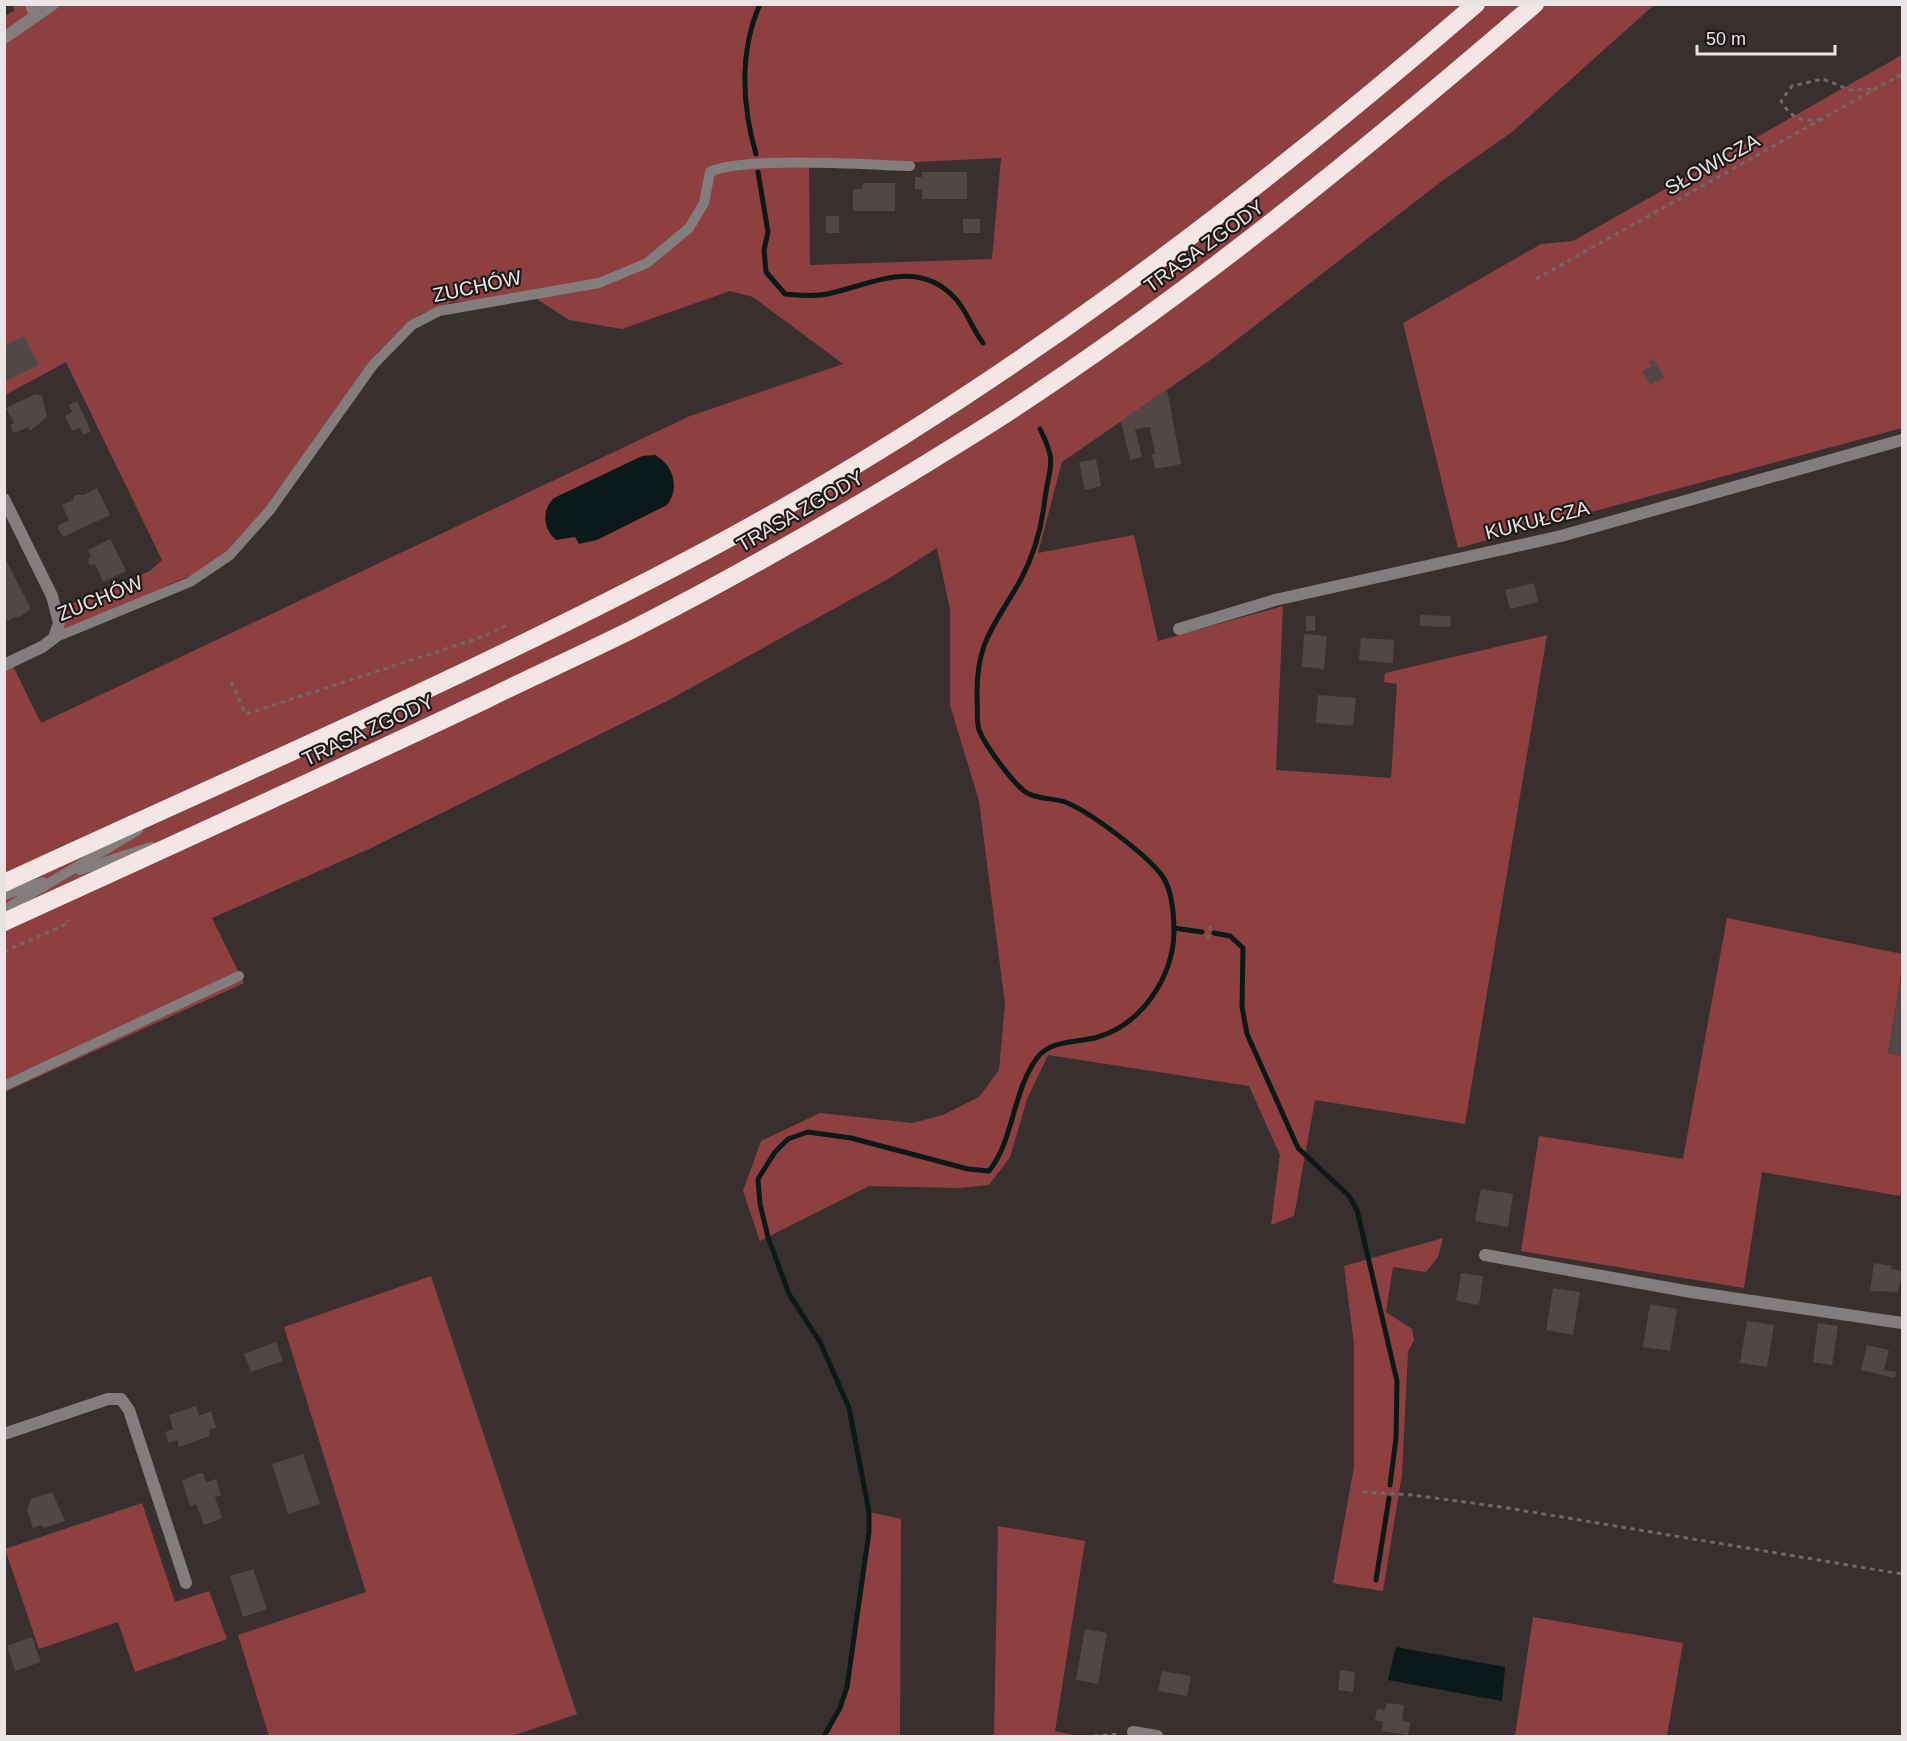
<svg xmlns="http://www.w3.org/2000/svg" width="1907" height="1741" viewBox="0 0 1907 1741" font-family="Helvetica,sans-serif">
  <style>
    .green { fill: #8e4041; fill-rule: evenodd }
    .water { fill: #0b1a18 }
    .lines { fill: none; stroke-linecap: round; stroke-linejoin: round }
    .stream { stroke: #0b1a18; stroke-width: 5 }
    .building { fill: #524747 }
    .path { stroke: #716868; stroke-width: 3; stroke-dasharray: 4.5 4.5; stroke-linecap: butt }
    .service { stroke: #837d7d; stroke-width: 10 }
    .minor { stroke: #837d7d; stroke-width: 12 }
    .motorway { stroke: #f3e6e5; stroke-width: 18 }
    .labels { text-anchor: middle; stroke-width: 4.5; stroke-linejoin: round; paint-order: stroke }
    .street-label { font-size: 20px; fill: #ebe4e4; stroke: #1d1918 }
  </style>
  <rect width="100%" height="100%" fill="#392f2f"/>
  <path class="green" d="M 12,5 L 1654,5 L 1512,132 L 1442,181 L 1213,358 L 1062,462 L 1038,553 L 1134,535 L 1158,641 L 1283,606 L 1276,770 L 1391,778 L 1397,684 L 1384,682 L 1385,673 L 1547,635 L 1465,1124 L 1315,1100 L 1294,1216 L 1271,1225 L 1280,1155 L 1249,1086 L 1048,1055 L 1027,1099 L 1010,1157 L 989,1185 L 960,1188 L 869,1186 L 760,1241 L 743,1191 L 761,1141 L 820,1113 L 912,1123 L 943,1115 L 979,1097 L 999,1070 L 1005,1004 L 979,801 L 950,705 L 950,609 L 937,548 L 888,579 L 667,701 L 369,849 L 212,918 L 244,983 L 5,1092 L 5,666 L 11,662 L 41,723 L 690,416 L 843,364 L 753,297 L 730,291 L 622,329 L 569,320 L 534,297 L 453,302 L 420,314 L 378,352 L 285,488 L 223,561 L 63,632 L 66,606 L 150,571 L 162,560 L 66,362 L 5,395 L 4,17 L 15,10 ZM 1001,158 L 992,259 L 810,265 L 809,167 Z
    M 1902,55 L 1902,428 L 1458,548 L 1403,323 L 1541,244 L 1573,241 Z
    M 1727,918 L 1902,954 L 1902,969 L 1888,1053 L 1902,1056 L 1902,1183 L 1900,1196 L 1762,1172 L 1744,1288 L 1521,1251 L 1539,1136 L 1683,1159 Z
    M 1443,1238 L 1438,1257 L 1426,1272 L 1393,1267 L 1386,1312 L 1412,1329 L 1414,1340 L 1408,1352 L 1402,1474 L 1383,1591 L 1333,1583 L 1354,1467 L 1354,1344 L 1344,1266 Z
    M 431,1276 L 577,1714 L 512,1736 L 269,1736 L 238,1635 L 366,1592 L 284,1327 Z
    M 142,1503 L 175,1602 L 209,1591 L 227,1639 L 135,1672 L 118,1622 L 39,1649 L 5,1549 Z
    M 869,1512 L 901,1519 L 900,1736 L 824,1736 L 840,1708 L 847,1687 L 869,1532 Z
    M 998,1526 L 1085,1541 L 1055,1731 L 1079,1736 L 994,1736 Z
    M 1533,1617 L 1683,1643 L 1667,1736 L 1515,1736 Z"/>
  <path class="water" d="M 655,455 C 674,465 680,489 667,505 L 597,540 L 579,544 L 575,537 L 556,540 C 543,529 541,510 554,498 L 642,456 Z
    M 1396,1647 L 1505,1667 L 1502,1701 L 1388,1680 Z"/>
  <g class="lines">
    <path class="stream" d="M 756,154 C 742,106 739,52 760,4
      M 758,172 L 768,232 L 764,250 L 766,272 L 785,294 C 798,295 813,297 827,294 C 871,285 915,258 953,296 C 966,308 972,329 983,343
      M 1174,928 L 1202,932
      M 1214,933 L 1230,936 L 1243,948 L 1242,1007 L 1247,1034 L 1298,1148 L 1349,1196 L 1357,1210 L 1397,1381 L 1396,1438 L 1390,1485
      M 1376,1580 L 1389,1498
      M 824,1736 L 840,1708 L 847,1687 L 869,1532 L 869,1512 L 849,1408 L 820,1342 L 789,1294 L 768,1237 L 760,1204 L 758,1179 L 775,1152 L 788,1139 L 808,1132 L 851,1138 L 968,1169 L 989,1171 C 1014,1140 1012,1092 1037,1058 C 1051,1039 1078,1043 1098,1037 C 1142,1024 1173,977 1174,932 C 1174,915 1172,887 1160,873 C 1144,853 1089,811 1065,802 C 1054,798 1033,799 1024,791 C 1011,780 986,747 979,730 C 976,721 978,707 977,697 C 976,639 996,625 1021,579 C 1035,553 1042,526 1045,498 C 1050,464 1057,463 1040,429"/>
  </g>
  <path class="building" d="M 922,172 L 967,172 L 967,199 L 922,199 L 922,189 L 915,189 L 915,177 L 922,177 Z
    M 863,183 L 895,183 L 895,211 L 853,211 L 853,189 L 862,189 Z
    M 826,216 L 839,216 L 839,233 L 826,233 Z
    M 963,219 L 980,219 L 980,233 L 963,233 Z
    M 24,336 L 39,365 L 4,382 L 4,346 Z
    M 1653,359 L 1664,377 L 1650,385 L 1642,372 L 1651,366 L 1648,362 Z
    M 1167,389 L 1181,464 L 1155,469 L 1152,455 L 1155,454 L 1150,427 L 1135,429 L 1142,457 L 1130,460 L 1121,421 Z
    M 36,394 L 42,396 L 47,417 L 30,431 L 28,427 L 14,433 L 10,425 L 14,423 L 6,408 Z
    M 77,401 L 91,431 L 83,435 L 80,428 L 72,431 L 65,416 L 72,412 L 69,405 Z
    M 1096,459 L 1101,486 L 1085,490 L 1079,462 Z
    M 97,488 L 110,515 L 63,537 L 57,526 L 69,520 L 62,505 L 73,500 L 75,495 L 84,495 Z
    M 110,539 L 126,571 L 103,582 L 95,564 L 89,565 L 88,559 L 91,557 L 88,550 Z
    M 4,556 L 31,609 L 18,618 L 17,616 L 7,621 L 4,616 Z
    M 1534,583 L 1538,602 L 1510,609 L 1505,590 Z
    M 1420,615 L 1451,616 L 1450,627 L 1420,626 Z
    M 1306,616 L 1315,616 L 1315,631 L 1306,631 Z
    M 1304,634 L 1327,636 L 1324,669 L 1302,667 Z
    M 1361,638 L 1394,640 L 1393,663 L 1359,660 Z
    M 1318,695 L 1356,698 L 1353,726 L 1316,723 Z
    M 1900,981 L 1902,981 L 1902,1056 L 1888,1053 Z
    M 1481,1189 L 1513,1194 L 1508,1227 L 1475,1221 Z
    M 1874,1263 L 1892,1266 L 1891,1269 L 1902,1271 L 1898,1292 L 1870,1291 Z
    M 1461,1273 L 1483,1276 L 1479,1305 L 1456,1301 Z
    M 1553,1288 L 1580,1292 L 1573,1335 L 1546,1330 Z
    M 1650,1304 L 1677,1309 L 1670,1351 L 1643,1347 Z
    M 1747,1321 L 1774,1325 L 1767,1367 L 1740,1363 Z
    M 1818,1323 L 1838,1326 L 1832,1365 L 1813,1362 Z
    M 276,1342 L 283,1361 L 251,1372 L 244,1354 Z
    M 1867,1345 L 1889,1350 L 1884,1370 L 1896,1372 L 1895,1378 L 1861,1370 Z
    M 196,1406 L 199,1416 L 211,1411 L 216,1428 L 209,1430 L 210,1436 L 179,1447 L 177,1440 L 169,1443 L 165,1432 L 173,1429 L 169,1415 Z
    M 303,1454 L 320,1504 L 288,1514 L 272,1464 Z
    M 199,1473 L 203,1473 L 206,1482 L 216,1479 L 221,1495 L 215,1497 L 222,1518 L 204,1525 L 196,1504 L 190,1506 L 182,1481 Z
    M 52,1492 L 65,1521 L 43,1528 L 42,1525 L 33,1528 L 27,1510 L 31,1499 Z
    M 253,1569 L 267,1609 L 243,1617 L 230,1576 Z
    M 1085,1629 L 1107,1633 L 1098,1684 L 1076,1680 Z
    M 32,1637 L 41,1662 L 15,1671 L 7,1646 Z
    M 1340,1670 L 1355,1672 L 1353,1692 L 1338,1690 Z
    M 1162,1671 L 1191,1676 L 1187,1696 L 1158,1691 Z
    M 1387,1703 L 1404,1705 L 1402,1721 L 1410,1722 L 1408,1735 L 1382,1731 L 1383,1722 L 1375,1720 L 1377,1709 L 1385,1710 Z"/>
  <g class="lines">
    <path class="path" d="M 1821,119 C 1801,122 1792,119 1781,101 L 1792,86 L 1823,79 L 1850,90 L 1873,89
      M 1536,279 L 1902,74
      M 231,682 L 246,714 L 482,637 L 505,626 L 506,629
      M 1208,939 L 1211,924
      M 4,952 L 68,923 L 68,920
      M 1363,1492 L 1412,1495 L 1502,1507 L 1902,1574
      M 1094,1736 L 1119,1734"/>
    <path class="service" d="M 54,638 L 190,582 L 230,555 L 270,510 L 373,365 L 412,325 L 439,311 L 599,283 L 647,263 L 689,228 L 704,203 L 710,172 C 741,156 869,165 910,166
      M 80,870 L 151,847
      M 4,895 L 43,882
      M 4,910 L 138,830
      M 4,1086 L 239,976"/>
    <path class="minor" d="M 31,4 L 35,17
      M 4,38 L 53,4
      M 4,499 L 52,596 L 59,623 L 54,638 L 42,647 L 4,665
      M 1179,629 L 1275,600 L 1561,536 L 1902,440
      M 1485,1255 L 1691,1292 L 1902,1323
      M 4,1434 L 108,1399 L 121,1399 L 129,1410 L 186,1583
      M 1133,1732 L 1157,1736"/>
    <path class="motorway" d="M 4,883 C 246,771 497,664 731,537 C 1000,390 1245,204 1476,4
      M 4,922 C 166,848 327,775 487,699 C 536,675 585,653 633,629 C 756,566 876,496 993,422 C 1185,298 1362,153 1535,4"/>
  </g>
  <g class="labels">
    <g class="street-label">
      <text transform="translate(1712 164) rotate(-29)" y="7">SŁOWICZA</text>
      <text transform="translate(1204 246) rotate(-36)" y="7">TRASA ZGODY</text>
      <text transform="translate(477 286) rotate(-12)" y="7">ZUCHÓW</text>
      <text transform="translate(800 511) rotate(-30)" y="7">TRASA ZGODY</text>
      <text transform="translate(1537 520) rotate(-14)" y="7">KUKUŁCZA</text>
      <text transform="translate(100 598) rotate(-22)" y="7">ZUCHÓW</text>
      <text transform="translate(368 730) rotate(-25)" y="7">TRASA ZGODY</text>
    </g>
  </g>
  <rect width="1907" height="1741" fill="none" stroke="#ebe4e4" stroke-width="12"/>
  <path d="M1697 45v9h138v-9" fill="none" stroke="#ebe4e4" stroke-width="3"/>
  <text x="1706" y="45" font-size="18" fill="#ebe4e4" stroke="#1d1918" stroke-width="4.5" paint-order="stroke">50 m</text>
</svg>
